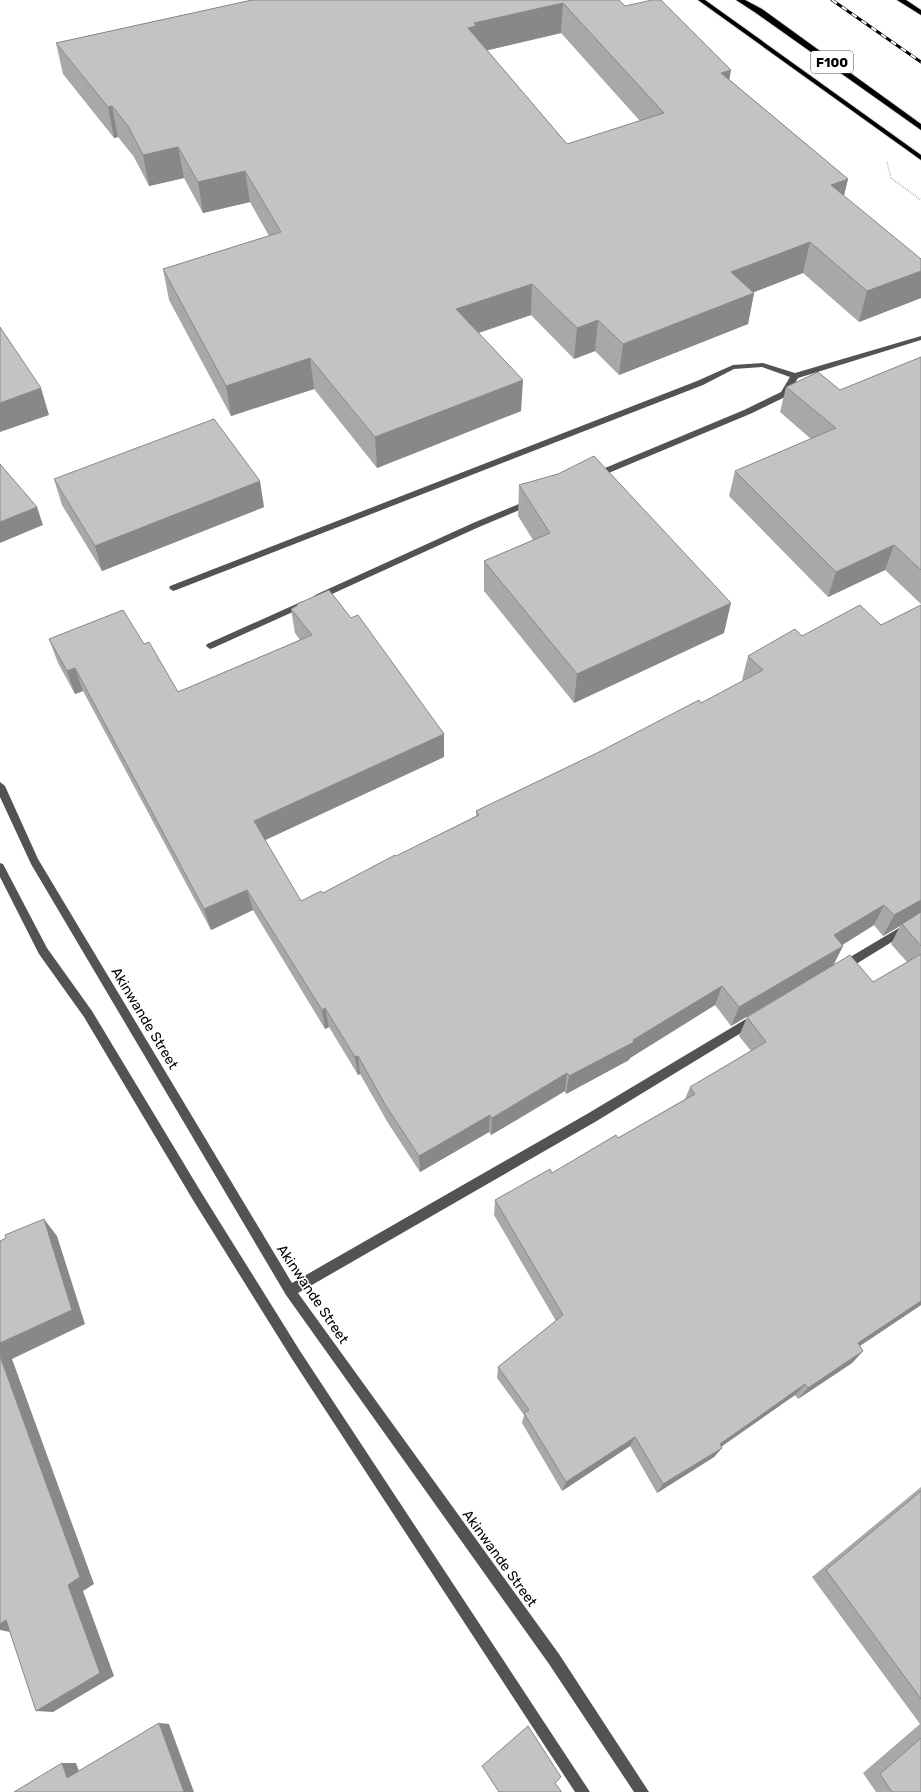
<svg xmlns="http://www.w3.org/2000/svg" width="921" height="1792" viewBox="0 0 921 1792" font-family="Rubik,sans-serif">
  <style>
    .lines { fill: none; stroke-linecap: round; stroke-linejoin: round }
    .major-casing { stroke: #dbdbdb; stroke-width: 2 }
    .highway-casing { stroke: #dbdbdb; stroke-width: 2 }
    .path { stroke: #757575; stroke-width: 1.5; stroke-dasharray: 0.5 1.5; stroke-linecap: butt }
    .minor { fill: #535353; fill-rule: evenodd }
    .major { fill: #000; fill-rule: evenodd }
    .highway { fill: #000; fill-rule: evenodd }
    .rail-casing { stroke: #000; stroke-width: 3 }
    .rail { stroke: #fff; stroke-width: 2; stroke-dasharray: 6; stroke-linecap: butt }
    .wall { fill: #a8a8a8; fill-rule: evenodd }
    .shaded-wall { fill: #888 }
    .building { fill: #c3c3c3; stroke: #888; fill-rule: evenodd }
    .labels { text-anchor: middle; stroke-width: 3; stroke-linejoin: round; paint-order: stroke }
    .shield { fill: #fff; stroke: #4c4c4c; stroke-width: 1 }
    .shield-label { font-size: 13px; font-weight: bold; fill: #000 }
    .street-label { font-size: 14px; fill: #000; stroke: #fff }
  </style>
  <rect width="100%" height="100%" fill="#fff"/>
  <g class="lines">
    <defs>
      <path id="major" d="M 698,0 L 705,0 L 921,155 L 921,160 Z"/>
      <path id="highway" d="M 736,0 L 745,0 L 762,9 L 921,124 L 921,130 L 756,13 Z
        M 897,0 L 906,0 L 921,10 L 921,15 Z"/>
    </defs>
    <use href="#major" class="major-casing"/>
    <use href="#highway" class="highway-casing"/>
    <path class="path" d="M 887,162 L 891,178 L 921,200"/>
    <path class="minor" d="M 921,336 L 921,340 L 798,378 L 787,396 L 750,414 L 599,477 L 593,477 L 592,475 L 593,473 L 744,410 L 781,392 L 790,377 L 762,367 L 734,369 L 703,385 L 176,590 L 173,591 L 169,588 L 170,586 L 697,381 L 733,365 L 763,363 L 795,373 Z
      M 531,499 L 534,500 L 534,504 L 479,527 L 321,599 L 318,600 L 314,597 L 315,595 L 473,523 Z
      M 303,601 L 306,602 L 307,604 L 306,606 L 213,648 L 210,649 L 206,646 L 207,644 Z
      M 0,782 L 5,786 L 38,859 L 292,1283 L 587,1114 L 751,1016 L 755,1014 L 759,1016 L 760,1019 L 759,1022 L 595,1122 L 298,1293 L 559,1654 L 649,1792 L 634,1792 L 549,1664 L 286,1295 L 31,864 L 0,797 Z
      M 0,863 L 3,864 L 47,948 L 92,1011 L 201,1192 L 300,1351 L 590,1792 L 575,1792 L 292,1359 L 193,1200 L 84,1017 L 39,954 L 0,877 Z
      M 921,915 L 921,924 L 848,969 L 844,971 L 840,969 L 839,966 L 840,963 Z"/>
    <use href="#major" class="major"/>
    <use href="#highway" class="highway"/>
    <defs>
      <path id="rail" d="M 832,0 L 921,62"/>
    </defs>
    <use href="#rail" class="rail-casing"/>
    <use href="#rail" class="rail"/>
  </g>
  <path class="wall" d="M 252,0 L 619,0 L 625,6 L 730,80 L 848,179 L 844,196 L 921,298 L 859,322 L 803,273 L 754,292 L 754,293 L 748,324 L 619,375 L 595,351 L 574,359 L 531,315 L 479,333 L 521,411 L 377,468 L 314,389 L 231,416 L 169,300 L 163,269 L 269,236 L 250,202 L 203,213 L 184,178 L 149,186 L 134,157 L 118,137 L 114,138 L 63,74 L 56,43 ZM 561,33 L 640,121 L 567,144 L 487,50 Z
    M 921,357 L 921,604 L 885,570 L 828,597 L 729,496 L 735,471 L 811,439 L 780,412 L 786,387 L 840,390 Z
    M 54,479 L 264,507 L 102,571 L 62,505 Z
    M 519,485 L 724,633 L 574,703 L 484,591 L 484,561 L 533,540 L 518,516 Z
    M 297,604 L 351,618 L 444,734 L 444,757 L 265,840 L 301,901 L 323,893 L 476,816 L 476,811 L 701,703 L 743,681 L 742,680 L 748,656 L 802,636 L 881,625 L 921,605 L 921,1305 L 860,1346 L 863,1351 L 852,1363 L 798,1399 L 795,1395 L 721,1447 L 722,1448 L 714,1457 L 657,1493 L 630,1446 L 562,1491 L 522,1423 L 524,1415 L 497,1378 L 498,1367 L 556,1321 L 494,1215 L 495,1200 L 552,1173 L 618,1138 L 685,1099 L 690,1087 L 751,1051 L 739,1036 L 747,1017 L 773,1001 L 731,1026 L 715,1005 L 630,1058 L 629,1060 L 566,1094 L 565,1091 L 491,1135 L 489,1132 L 420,1172 L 388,1123 L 360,1074 L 358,1075 L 329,1027 L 325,1029 L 253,910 L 211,930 L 83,691 L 75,694 L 58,663 L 49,639 L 144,644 L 178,692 L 300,640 L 295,633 L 291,609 L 297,606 ZM 874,925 L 883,936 L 900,926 L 891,944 L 907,962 L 873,982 L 833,965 L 843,946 L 842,945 Z
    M 921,1487 L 921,1792 L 876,1792 L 863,1773 L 920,1724 L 812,1577 Z"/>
  <path class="shaded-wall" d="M 563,3 L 561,33 L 476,53 L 468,28 L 474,23 Z
    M 731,70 L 726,101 L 721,73 Z
    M 112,106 L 118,137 L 114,138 L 108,107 Z
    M 178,147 L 184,178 L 149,186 L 143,155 Z
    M 245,171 L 250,202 L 203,213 L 198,182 Z
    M 848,179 L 840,210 L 831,185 Z
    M 810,242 L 803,273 L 726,303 L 731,272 Z
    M 921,271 L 921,298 L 859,322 L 867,291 Z
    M 532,284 L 531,315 L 457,340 L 456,309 Z
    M 754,293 L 748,324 L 619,375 L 623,344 Z
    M 598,320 L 595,351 L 574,359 L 577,328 Z
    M 310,358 L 314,389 L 231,416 L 226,386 Z
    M 523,380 L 521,411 L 377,468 L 375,437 Z
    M 41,388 L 49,415 L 0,432 L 0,403 Z
    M 260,481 L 264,507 L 102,571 L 95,546 Z
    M 37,507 L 43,525 L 0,543 L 0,522 Z
    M 894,545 L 885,570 L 828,597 L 836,572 Z
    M 731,603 L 724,633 L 574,703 L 577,674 Z
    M 75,668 L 83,691 L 75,694 L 67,671 Z
    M 444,734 L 444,757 L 259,843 L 254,821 Z
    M 247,890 L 253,910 L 211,930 L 204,909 Z
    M 921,900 L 921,915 L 902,924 L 900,926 L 883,936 L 894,915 Z
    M 884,905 L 874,925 L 825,956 L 834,935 Z
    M 843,946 L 833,966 L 731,1026 L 739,1007 Z
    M 722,986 L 715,1005 L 630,1058 L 629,1060 L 566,1094 L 569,1076 L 633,1040 Z
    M 325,1008 L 329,1027 L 325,1029 L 322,1010 Z
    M 358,1056 L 360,1074 L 358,1075 L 355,1057 Z
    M 567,1073 L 565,1091 L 491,1135 L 492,1118 Z
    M 490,1115 L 489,1132 L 420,1172 L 419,1156 Z
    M 44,1219 L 57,1236 L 85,1324 L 12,1359 L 94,1584 L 83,1591 L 114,1676 L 53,1712 L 36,1711 L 68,1585 L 0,1356 L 0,1343 Z
    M 921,1301 L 921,1305 L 846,1355 L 858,1343 Z
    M 863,1351 L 852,1363 L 798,1399 L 808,1388 Z
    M 805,1384 L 795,1395 L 712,1453 L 720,1444 Z
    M 635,1437 L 630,1446 L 562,1491 L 566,1482 Z
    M 722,1448 L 714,1457 L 657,1493 L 663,1484 Z
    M 6,1620 L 10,1632 L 0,1630 L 0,1624 Z
    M 159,1723 L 169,1724 L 194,1792 L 184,1792 Z
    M 62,1763 L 76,1763 L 81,1777 L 67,1778 Z"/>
  <path class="building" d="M 252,0 L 619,0 L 625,6 L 652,0 L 661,0 L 731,70 L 721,73 L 848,179 L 831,185 L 921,259 L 921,271 L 867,291 L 810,242 L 731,272 L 754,293 L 623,344 L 598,320 L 577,328 L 532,284 L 456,309 L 523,380 L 375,437 L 310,358 L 226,386 L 163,269 L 281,232 L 245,171 L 198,182 L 178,147 L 143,155 L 128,126 L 112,106 L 108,107 L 56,43 ZM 563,3 L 664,113 L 567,144 L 468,28 L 476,26 L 474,23 Z
    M 0,327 L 41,388 L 0,403 Z
    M 921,357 L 921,570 L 894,545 L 836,572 L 735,471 L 836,428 L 786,387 L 818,372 L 840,390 Z
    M 214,419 L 260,481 L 95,546 L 54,479 Z
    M 594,456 L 731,603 L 577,674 L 484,561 L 550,533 L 519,485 L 558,474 Z
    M 0,464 L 37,507 L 0,522 Z
    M 329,590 L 351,618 L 358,615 L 444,734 L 254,821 L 301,901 L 321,891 L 323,893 L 395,855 L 396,856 L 479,815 L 476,811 L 599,752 L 699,700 L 701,703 L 763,670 L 748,656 L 795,629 L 802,636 L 860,605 L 881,625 L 921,605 L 921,900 L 894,915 L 884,905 L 834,935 L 843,946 L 739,1007 L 722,986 L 633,1040 L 634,1042 L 569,1076 L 567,1073 L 492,1118 L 490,1115 L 419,1156 L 386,1106 L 358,1056 L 355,1057 L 325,1008 L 322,1010 L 247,890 L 204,909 L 75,668 L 67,671 L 49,639 L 123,610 L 144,644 L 149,642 L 178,692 L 312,635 L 291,609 L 298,605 L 297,604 Z
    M 921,912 L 921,946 L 902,924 Z
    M 921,954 L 921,1301 L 858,1343 L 863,1351 L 808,1388 L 805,1384 L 720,1444 L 722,1448 L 663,1484 L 635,1437 L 566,1482 L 524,1413 L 529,1410 L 498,1367 L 563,1315 L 495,1200 L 550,1169 L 552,1173 L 616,1135 L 618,1138 L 695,1094 L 690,1087 L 766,1042 L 747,1017 L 850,955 L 873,982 Z
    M 44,1219 L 72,1310 L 0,1343 L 0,1241 L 6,1238 L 5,1235 Z
    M 0,1356 L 80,1577 L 68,1585 L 100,1673 L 36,1711 L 6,1620 L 0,1624 Z
    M 921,1491 L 921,1699 L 826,1570 Z
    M 159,1723 L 184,1792 L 14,1792 L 62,1763 L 67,1778 Z
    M 528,1726 L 561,1777 L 555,1783 L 561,1791 L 561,1792 L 499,1792 L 482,1766 Z
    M 921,1738 L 921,1792 L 892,1792 L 880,1774 Z"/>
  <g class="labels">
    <rect class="shield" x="811" y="51" width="42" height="22" rx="3"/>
    <g class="shield-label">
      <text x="832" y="67">F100</text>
    </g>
    <g class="street-label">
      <text transform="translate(145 1018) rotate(59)" y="5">Akinwande Street</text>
      <text transform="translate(313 1294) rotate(56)" y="5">Akinwande Street</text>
      <text transform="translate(500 1558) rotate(54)" y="5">Akinwande Street</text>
    </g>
  </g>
</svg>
